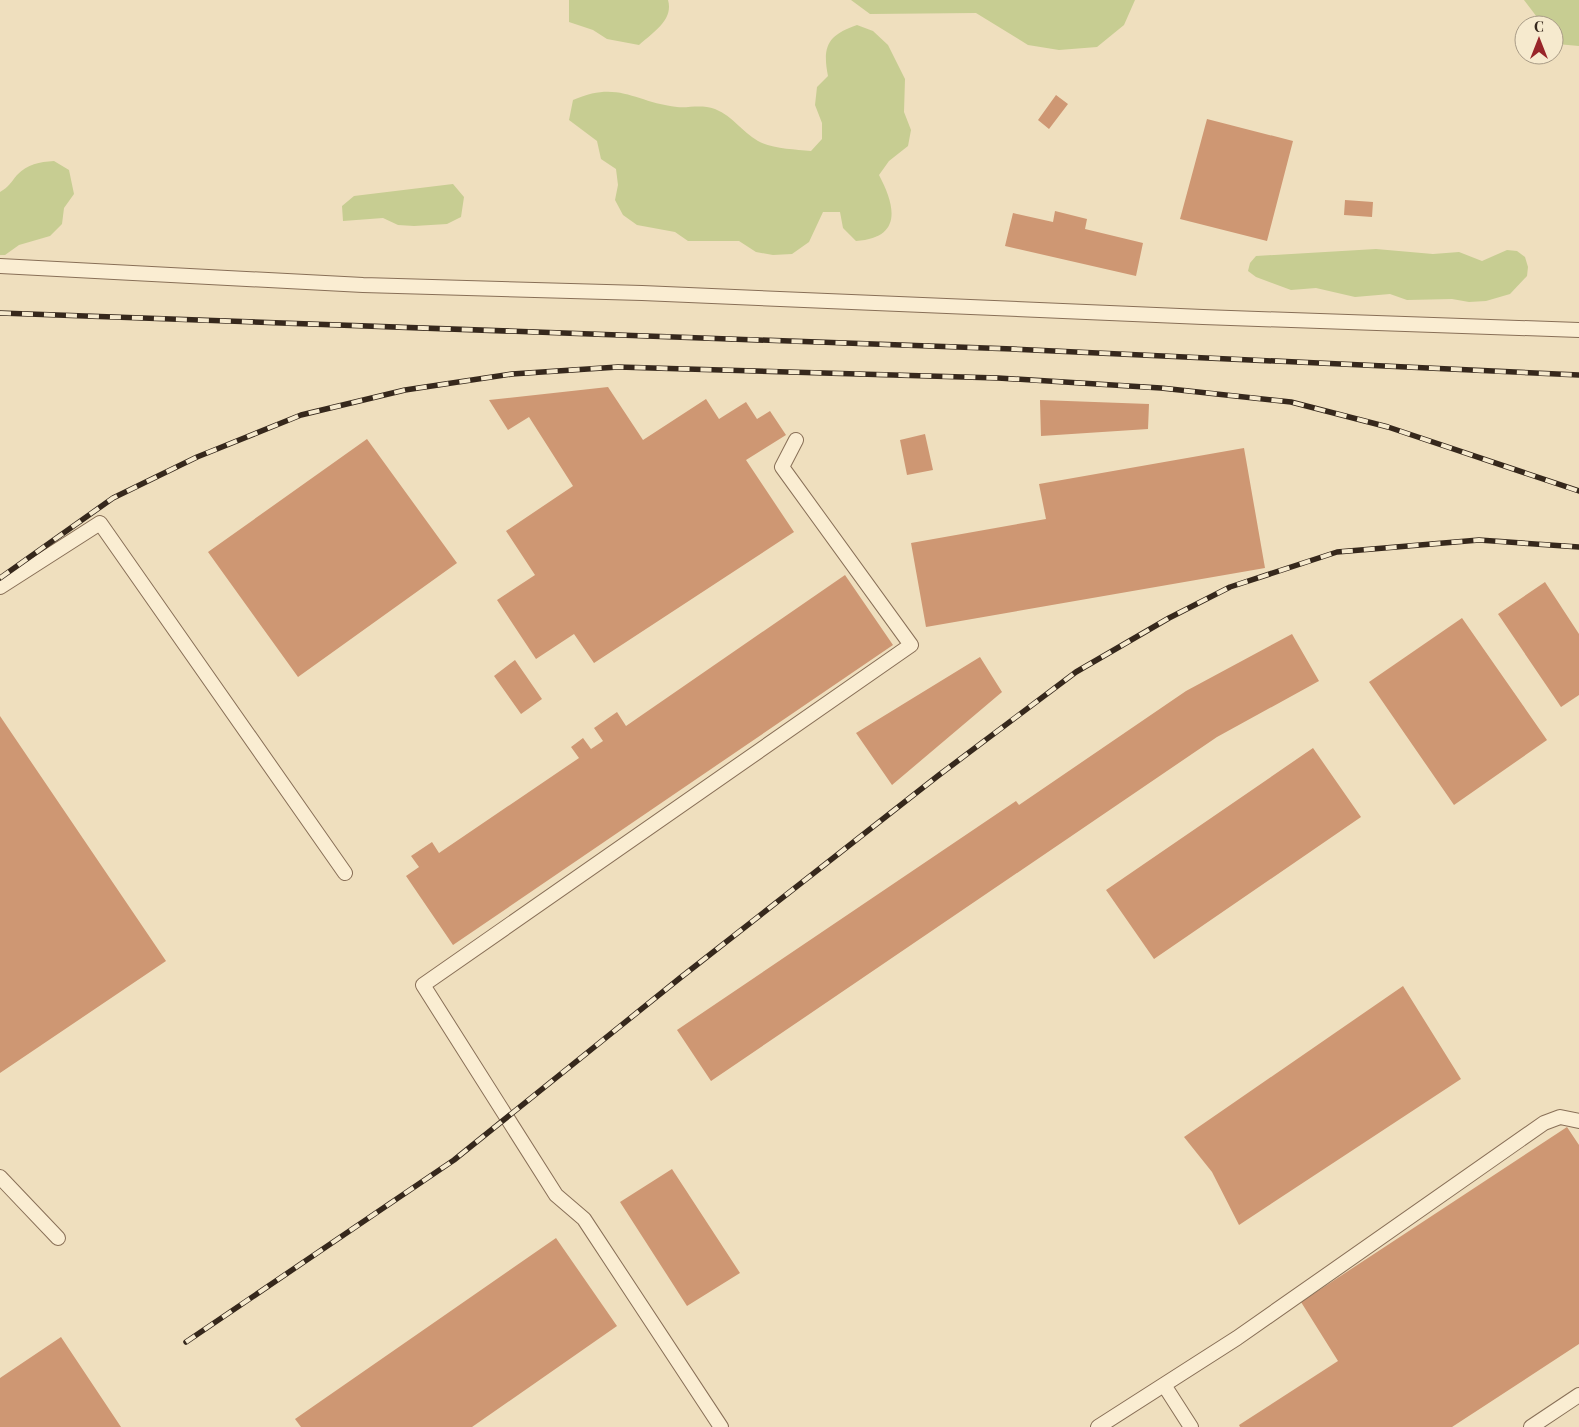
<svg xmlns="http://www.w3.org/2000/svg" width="1579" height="1427" viewBox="0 0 1579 1427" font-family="'Playfair Display',serif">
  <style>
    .green { fill: #c7cd92 }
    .building { fill: #ce9773 }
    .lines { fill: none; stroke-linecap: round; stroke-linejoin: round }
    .service-casing { stroke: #886f57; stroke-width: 16 }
    .service { stroke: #faedd2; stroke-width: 14 }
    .rail-casing { stroke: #36281c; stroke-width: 5.5 }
    .rail { stroke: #f6eace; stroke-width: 4; stroke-dasharray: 11; stroke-linecap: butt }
  </style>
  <rect width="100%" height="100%" fill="#efdfbe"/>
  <path class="green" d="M 569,0 L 668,0 C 674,20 652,33 639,45 L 607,39 L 593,30 L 569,22 Z
    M 851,0 L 1135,0 L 1124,25 L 1097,47 L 1059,50 L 1028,45 L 976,13 L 870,14 Z
    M 1524,0 L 1579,0 L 1579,46 L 1557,44 L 1554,40 L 1554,25 L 1543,25 Z
    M 857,25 L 873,31 L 888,45 L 905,79 L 904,112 L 911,130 L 908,146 L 889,161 L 879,175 C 896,207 902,238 856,241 L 843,228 L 840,212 L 823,212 L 809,242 L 792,254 L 773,255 L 756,252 L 739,241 L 688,241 L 675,232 L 637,225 L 623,215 L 615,200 L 618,185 L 616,169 L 601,159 L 597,141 L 569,120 L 573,100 C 619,80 634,102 677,107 C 690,108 701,104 715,109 C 734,117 742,132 758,141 C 773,149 794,149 811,151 L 822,139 L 822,123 L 815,105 L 817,87 L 828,76 C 822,46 828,35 857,25 Z
    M 54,161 L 69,170 L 74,194 L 64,208 L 62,224 L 50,236 L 19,245 L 5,255 L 0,255 L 0,192 C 9,187 11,182 17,175 C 28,164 39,162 54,161 Z
    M 453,184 L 464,197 L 461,217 L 447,224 L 414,226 L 398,225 L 383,218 L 343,221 L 342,206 L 354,196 Z
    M 1376,249 L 1433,254 L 1459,252 L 1482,261 L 1507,250 L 1517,251 L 1525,257 L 1528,267 L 1527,276 L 1510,294 L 1486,301 L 1469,302 L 1452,299 L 1407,300 L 1390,294 L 1355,297 L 1316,288 L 1291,290 L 1256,277 L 1248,271 L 1250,263 L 1256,256 Z"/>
  <path class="building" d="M 1056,95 L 1068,104 L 1049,129 L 1038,120 Z
    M 1207,119 L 1293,141 L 1267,241 L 1180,219 Z
    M 1345,200 L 1373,202 L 1372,217 L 1344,215 Z
    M 1055,211 L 1087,219 L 1085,229 L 1143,243 L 1136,276 L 1005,246 L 1013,213 L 1053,222 Z
    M 608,387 L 643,440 L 706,399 L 719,419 L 746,402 L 757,419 L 770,411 L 786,435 L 746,460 L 794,532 L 594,663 L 574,634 L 536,659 L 497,600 L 535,575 L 506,531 L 573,486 L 529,417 L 508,430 L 489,400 Z
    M 1040,400 L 1149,404 L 1148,429 L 1041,436 Z
    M 925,434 L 933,470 L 907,475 L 900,440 Z
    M 367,439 L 457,563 L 298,677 L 208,552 Z
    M 1244,448 L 1265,568 L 926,627 L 911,543 L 1046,519 L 1039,484 Z
    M 845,575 L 893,645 L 453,945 L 406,876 L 419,867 L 411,856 L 432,842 L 439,853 L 579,758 L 571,747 L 583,738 L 591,749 L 603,741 L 594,728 L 617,712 L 626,726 Z
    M 1545,582 L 1579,634 L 1579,695 L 1561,707 L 1498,614 Z
    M 1462,618 L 1547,740 L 1454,805 L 1369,682 Z
    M 1292,634 L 1319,681 L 1217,737 L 711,1081 L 677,1030 L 1016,801 L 1019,805 L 1186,691 Z
    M 980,657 L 1002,692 L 892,785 L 856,733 Z
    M 515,660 L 542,699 L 521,714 L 494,676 Z
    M 0,716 L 166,961 L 0,1073 Z
    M 1313,748 L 1361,817 L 1154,959 L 1106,890 Z
    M 1403,986 L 1461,1079 L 1239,1225 L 1212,1172 L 1184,1137 Z
    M 1567,1127 L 1579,1145 L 1579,1344 L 1452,1427 L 1240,1427 L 1239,1425 L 1338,1361 L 1301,1302 Z
    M 672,1169 L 740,1273 L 687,1306 L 620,1202 Z
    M 556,1238 L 617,1326 L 472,1427 L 301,1427 L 295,1419 Z
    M 61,1337 L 121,1427 L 0,1427 L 0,1378 Z"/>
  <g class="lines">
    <defs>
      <path id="service" d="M 0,266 L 363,285 L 642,293 L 1203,317 L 1579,330
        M 0,587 L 100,523 L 345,873
        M 0,1177 L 58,1238
        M 1164,1385 L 1191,1427
        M 721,1427 L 584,1219 L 556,1195 L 423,985 L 911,645 L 782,467 L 796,440
        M 1098,1427 L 1237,1338 L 1544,1123 L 1560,1117 L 1579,1121
        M 1531,1427 L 1579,1395"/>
    </defs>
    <use href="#service" class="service-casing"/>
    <use href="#service" class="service"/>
    <defs>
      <path id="rail" d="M 0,313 L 1013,349 L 1579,375
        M 0,578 L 113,498 L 197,457 L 301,415 L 405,390 L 512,374 L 618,367 L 998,378 L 1161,388 L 1291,402 L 1388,427 L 1579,491
        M 186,1342 L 454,1160 L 680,978 L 939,775 L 1076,672 L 1169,618 L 1230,587 L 1337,552 L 1479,540 L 1579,547"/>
    </defs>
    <use href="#rail" class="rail-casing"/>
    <use href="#rail" class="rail"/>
  </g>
  <g transform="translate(1539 40)"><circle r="24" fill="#f6eace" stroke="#a99c87"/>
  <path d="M0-4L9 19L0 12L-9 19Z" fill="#982529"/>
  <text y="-8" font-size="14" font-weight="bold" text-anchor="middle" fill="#36281c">С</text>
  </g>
</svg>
